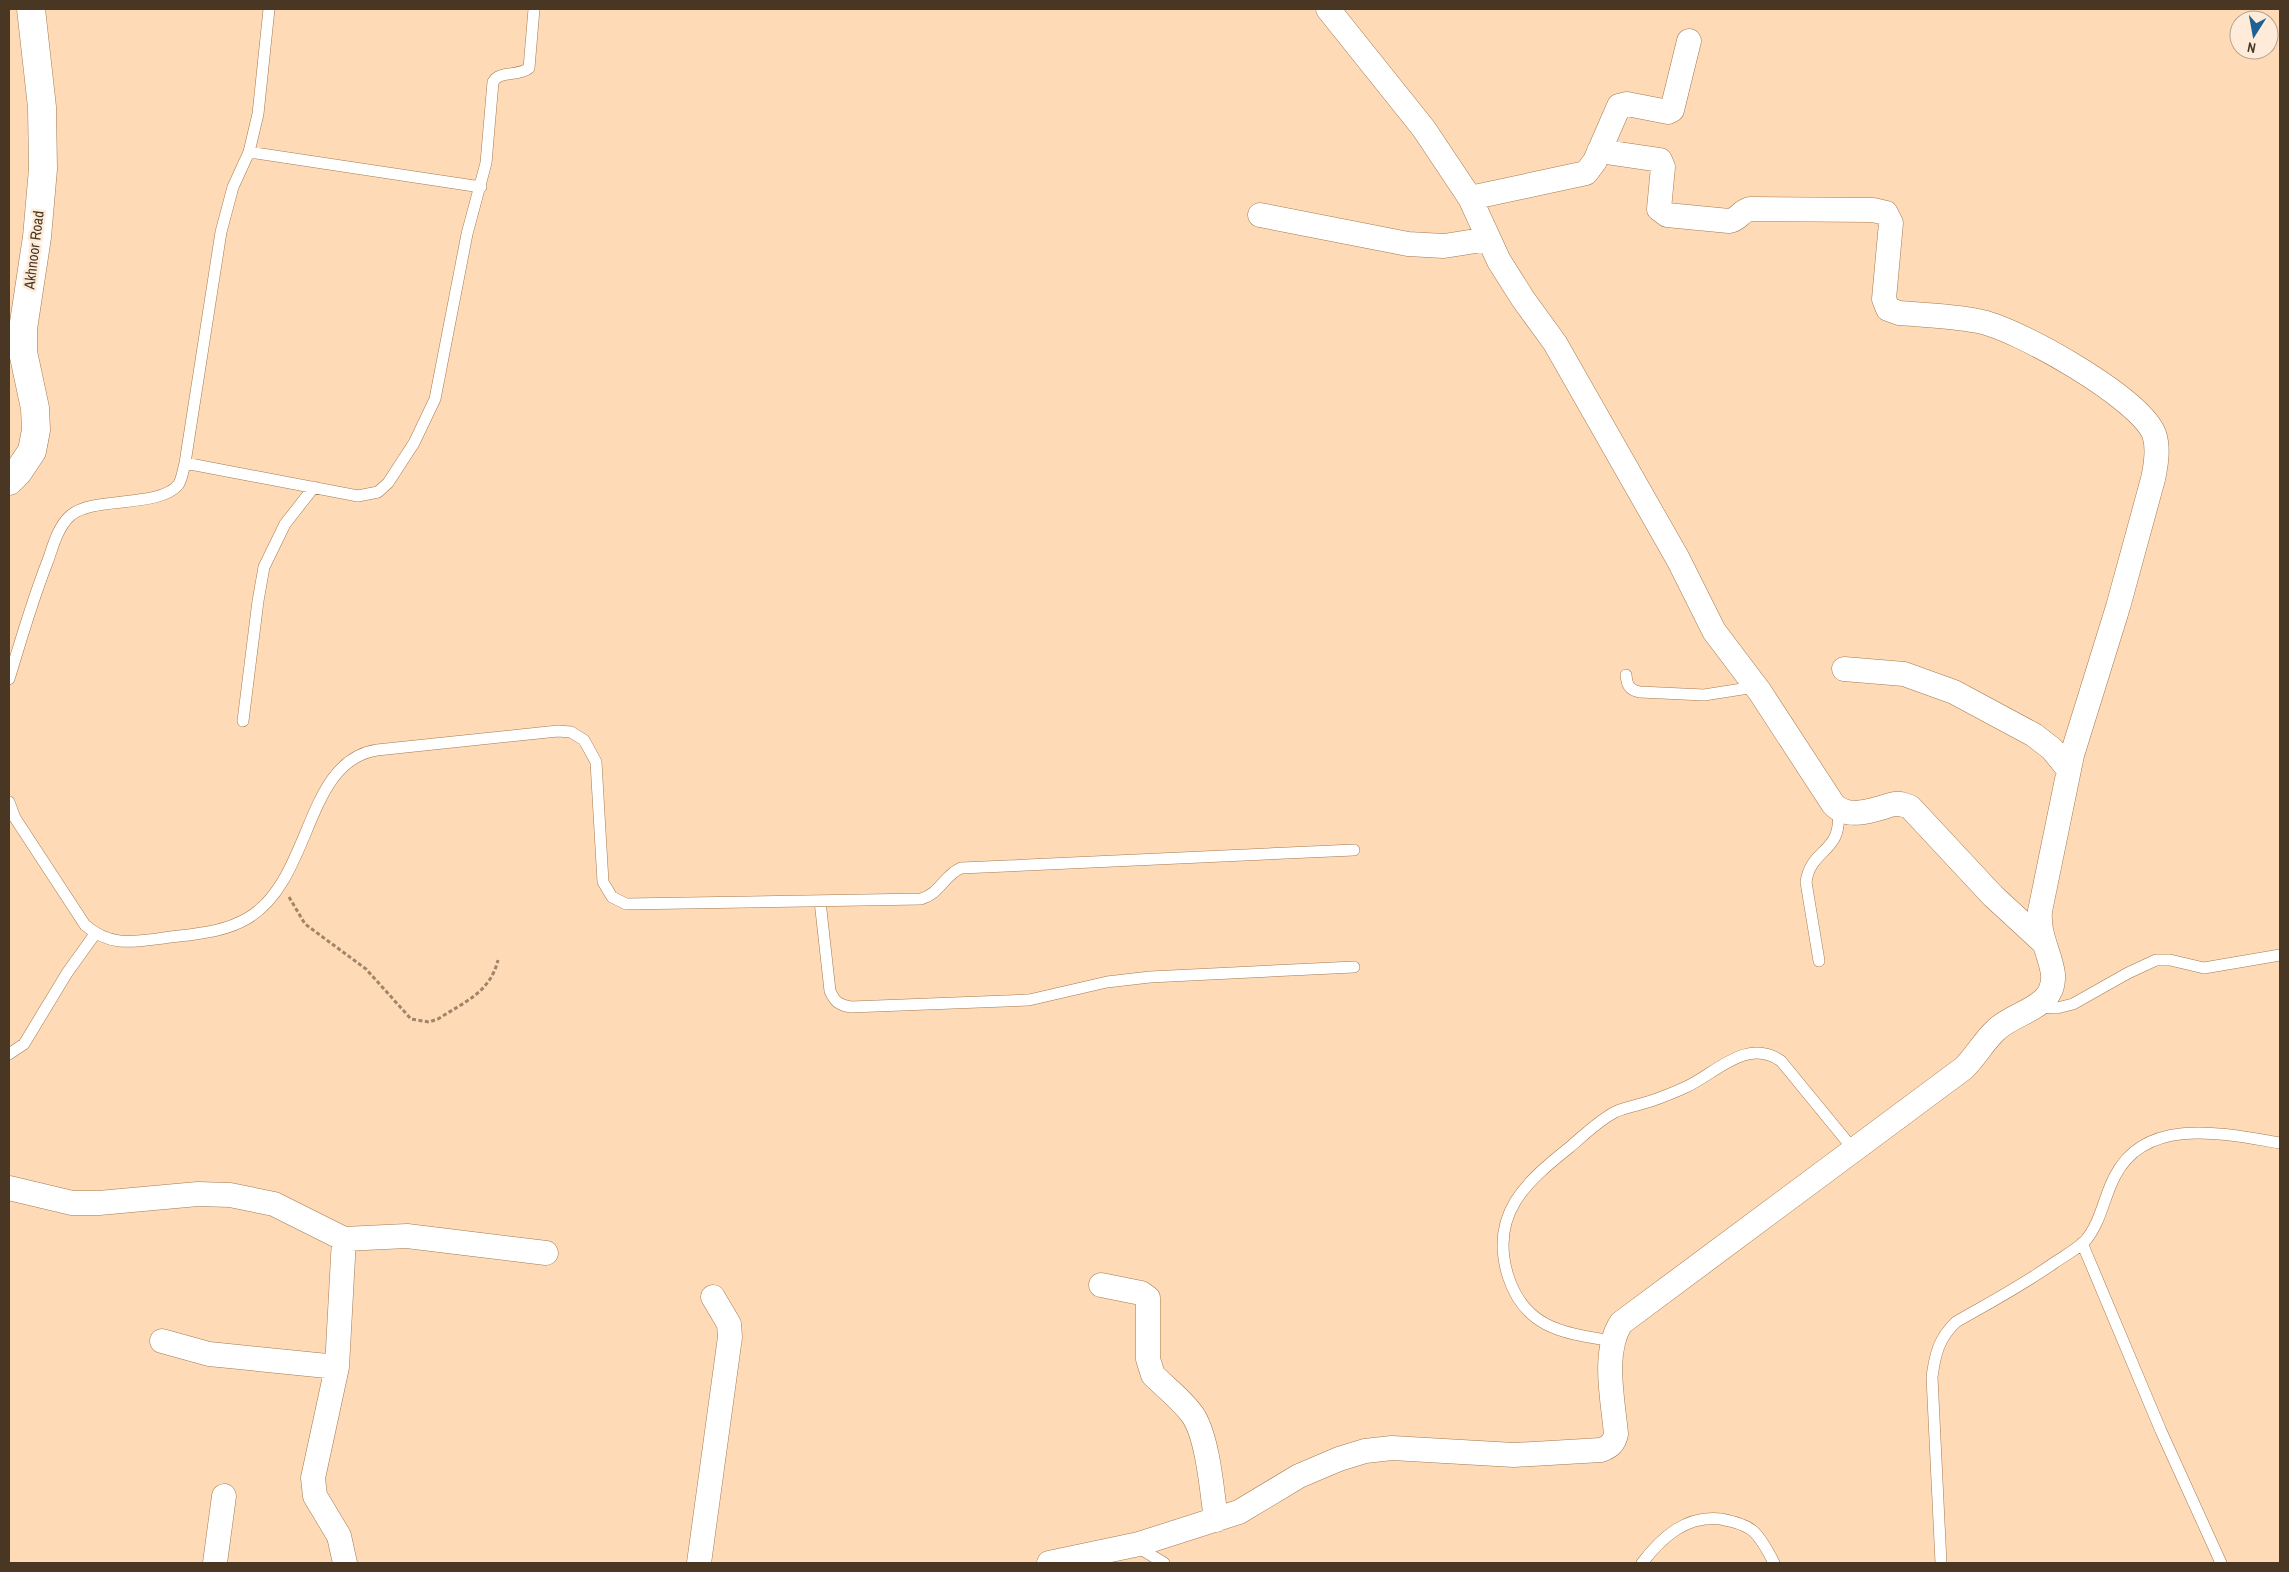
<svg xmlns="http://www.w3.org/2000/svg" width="2289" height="1572" viewBox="0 0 2289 1572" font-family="'Archivo Narrow',sans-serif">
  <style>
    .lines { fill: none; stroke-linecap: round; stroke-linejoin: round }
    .lane-casing { stroke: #a37a4f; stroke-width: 12 }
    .street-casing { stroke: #a37a4f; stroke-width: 25 }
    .highway-casing { stroke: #a37a4f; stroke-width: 29 }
    .path { stroke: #a0856a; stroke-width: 3; stroke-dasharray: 4 2.5; stroke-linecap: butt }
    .lane { stroke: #fff; stroke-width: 11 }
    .street { stroke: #fff; stroke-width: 24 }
    .highway { stroke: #fff; stroke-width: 28 }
    .labels { text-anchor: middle; stroke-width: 5; stroke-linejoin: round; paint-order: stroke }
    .street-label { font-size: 15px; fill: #493724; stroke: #feebd9 }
  </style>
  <rect width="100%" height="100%" fill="#ffdab6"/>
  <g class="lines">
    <defs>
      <path id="lane" d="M 249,152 L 481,187
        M 185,463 L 358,496 L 378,492 L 388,483 L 414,443 L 435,399 L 467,234 L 486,163 L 493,82 C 500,70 518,77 529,68 L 534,9
        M 1626,675 C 1627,685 1629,690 1640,692 L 1704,695 L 1755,687
        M 9,679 C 21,640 32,601 47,563 C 53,547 57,528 70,516 C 92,496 159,508 178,485 C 182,480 183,470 185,463 L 221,232 L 233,187 L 249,152 L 258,114 L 269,9
        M 243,721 L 258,601 L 264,567 L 285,524 L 314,487
        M 9,802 L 15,818 L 85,925 C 110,947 133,942 164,938 C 193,934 223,933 248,918 C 313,879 304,761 377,750 L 558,731 L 571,732 L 584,740 L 596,762 L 603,882 L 612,897 L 626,904 L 921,899 C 941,893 943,876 961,868 L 1354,850
        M 820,901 L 830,991 C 835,1002 839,1005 851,1007 L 1029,1000 L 1107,982 L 1150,977 L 1354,967
        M 1819,961 L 1806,882 C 1811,847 1843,854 1838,810
        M 2038,1007 L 2057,1008 L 2073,1004 L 2128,973 L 2156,960 L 2170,960 L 2204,968 L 2280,955
        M 9,1054 L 24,1044 L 67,973 L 95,934
        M 2082,1243 L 2161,1431 L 2221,1563
        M 1612,1341 C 1564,1333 1525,1329 1508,1276 C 1489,1214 1526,1182 1570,1147 C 1584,1135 1598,1121 1615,1112 C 1626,1107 1639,1105 1651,1101 C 1663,1097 1675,1092 1686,1087 C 1716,1073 1747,1037 1781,1061 L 1854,1150
        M 1136,1546 L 1164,1563
        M 1642,1563 C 1662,1537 1686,1515 1721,1519 C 1731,1521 1745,1524 1753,1531 C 1762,1539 1769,1553 1774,1563
        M 1941,1563 L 1932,1377 C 1935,1354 1939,1338 1956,1322 C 1989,1303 2023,1285 2054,1263 C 2064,1256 2076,1250 2085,1241 C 2101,1223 2104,1196 2115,1176 C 2146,1115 2226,1134 2280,1143"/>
      <path id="street" d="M 1328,9 L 1424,129 L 1470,198 L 1499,261 L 1523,299 L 1555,343 L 1678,559 L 1714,631 L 1760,692 L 1833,804 C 1848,821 1875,809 1894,804 L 1901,804 L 1910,807 L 1993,896 L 2043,942
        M 1470,198 L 1586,173 L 1595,161 L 1619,106 L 1627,104 L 1668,112 L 1672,110 L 1689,41
        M 1260,215 L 1408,244 L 1444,246 L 1488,239
        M 1844,669 L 1904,674 L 1954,692 L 2034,735 L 2052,749 L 2069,770
        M 9,1188 L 72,1203 L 99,1203 L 198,1194 L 230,1195 L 274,1204 L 344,1239 L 407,1236 L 546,1253
        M 344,1239 L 337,1367 L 313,1478 L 315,1496 L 339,1536 L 345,1563
        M 1101,1285 L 1141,1293 L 1148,1298 L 1148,1359 L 1153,1375 C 1166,1388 1181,1399 1192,1414 C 1208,1436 1212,1492 1216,1520
        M 162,1341 L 209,1354 L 337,1367
        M 215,1563 L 224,1496
        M 699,1563 L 730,1337 L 729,1324 L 713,1297
        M 1049,1563 L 1139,1544 L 1239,1512 L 1299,1476 L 1339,1459 L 1365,1451 L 1392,1448 L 1514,1455 L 1601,1450 C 1609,1447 1614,1444 1616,1434 C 1613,1400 1602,1353 1621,1323 L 1964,1068 C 1976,1056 1984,1041 1996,1030 C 2015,1011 2056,1009 2053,974 C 2050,952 2038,936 2040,911 L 2072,755 L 2118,607 L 2153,479 C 2156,465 2159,448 2154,434 C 2140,398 2017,328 1978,321 C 1953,316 1925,315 1899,313 L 1888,309 L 1884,299 L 1891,223 L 1886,213 L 1873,210 L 1750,209 C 1740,211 1739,220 1729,221 L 1667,215 L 1659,209 L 1663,167 L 1660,160 L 1599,151"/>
      <path id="highway" d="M 9,481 L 18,472 L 32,451 L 36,430 L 35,408 L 23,352 L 23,329 L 37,237 L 43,169 L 42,107 L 31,9"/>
    </defs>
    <use href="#lane" class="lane-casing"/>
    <use href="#street" class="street-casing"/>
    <use href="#highway" class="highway-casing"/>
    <path class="path" d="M 289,897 L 305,924 L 366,969 L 411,1019 L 429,1022 L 438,1019 C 464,1002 490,993 498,960"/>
    <use href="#lane" class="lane"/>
    <use href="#street" class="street"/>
    <use href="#highway" class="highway"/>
  </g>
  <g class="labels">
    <g class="street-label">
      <text transform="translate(34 250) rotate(-83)" y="5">Akhnoor Road</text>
    </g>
  </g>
  <rect width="2289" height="1572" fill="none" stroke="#493724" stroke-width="20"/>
  <g transform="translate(2254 35) rotate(191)"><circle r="24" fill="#feebd9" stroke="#b6a391"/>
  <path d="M0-4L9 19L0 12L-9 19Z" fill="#1d6196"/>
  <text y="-8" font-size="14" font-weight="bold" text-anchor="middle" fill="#493724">N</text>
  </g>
</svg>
